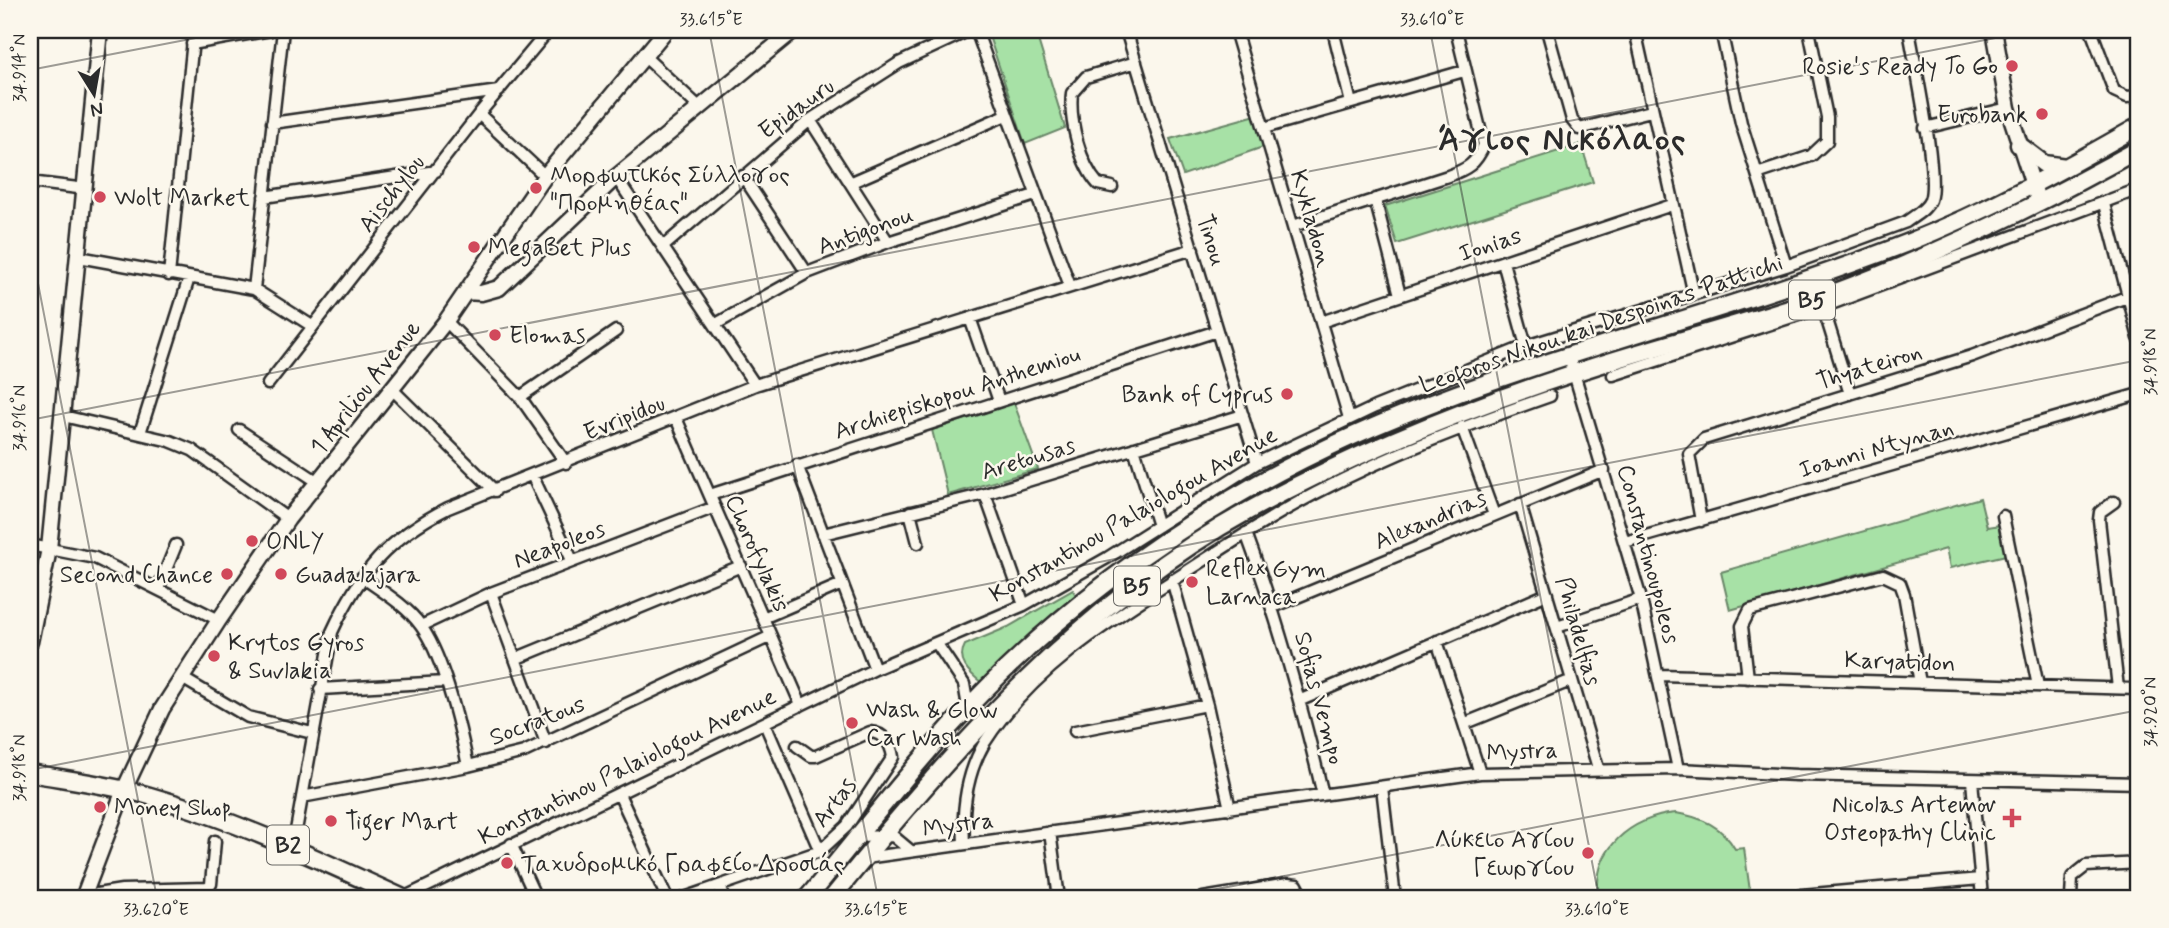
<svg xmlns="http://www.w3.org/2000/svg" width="2169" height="928" viewBox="0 0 2169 928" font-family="Mynerve,sans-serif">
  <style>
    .green { fill: #a7e1a6; stroke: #698668; stroke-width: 2 }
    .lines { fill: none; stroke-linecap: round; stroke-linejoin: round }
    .street-casing { stroke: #2b2b2b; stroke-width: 15 }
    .secondary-casing { stroke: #2b2b2b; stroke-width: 19 }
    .primary-casing { stroke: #2b2b2b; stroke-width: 21 }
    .street { stroke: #fbf7ec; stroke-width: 10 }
    .secondary { stroke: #fbf7ec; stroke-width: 14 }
    .primary { stroke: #fbf7ec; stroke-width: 16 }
    .ticks { fill: none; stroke: #2b2b2b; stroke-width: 2; stroke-opacity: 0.45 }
    .poi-dot { fill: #d1495b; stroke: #fbf7ec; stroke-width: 2.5 }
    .labels { text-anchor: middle; stroke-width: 5; stroke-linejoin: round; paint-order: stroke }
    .shield { fill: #fbf7ec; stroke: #696865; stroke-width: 2 }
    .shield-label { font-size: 23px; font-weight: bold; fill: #2b2b2b }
    .poi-label { font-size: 24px; fill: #2b2b2b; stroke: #fbf7ec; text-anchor: start }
    .street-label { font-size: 24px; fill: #2b2b2b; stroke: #fbf7ec }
    .district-label { font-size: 32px; font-weight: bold; letter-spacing: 2px; fill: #2b2b2b; stroke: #fbf7ec }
    .neatline { fill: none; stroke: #2b2b2b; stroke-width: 2.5 }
    .ticks-label { font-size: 18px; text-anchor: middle; fill: #2b2b2b }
  </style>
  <rect width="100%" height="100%" fill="#fbf7ec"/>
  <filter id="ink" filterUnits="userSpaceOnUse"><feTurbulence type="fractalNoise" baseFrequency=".0143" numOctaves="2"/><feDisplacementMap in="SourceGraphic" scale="14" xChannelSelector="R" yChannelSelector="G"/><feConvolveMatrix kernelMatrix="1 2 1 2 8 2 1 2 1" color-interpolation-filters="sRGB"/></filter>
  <g filter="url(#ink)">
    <path class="green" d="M 996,30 L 1035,30 L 1065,128 L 1025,144 L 988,33 Z
      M 1256,115 L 1263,147 L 1183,175 L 1170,139 Z
      M 1581,144 L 1593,182 L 1397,244 L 1385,206 Z
      M 1014,403 L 1038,469 L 948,495 L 932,430 Z
      M 1980,498 L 1987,527 L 2000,525 L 2006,555 L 1950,568 L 1946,549 L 1730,610 L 1721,572 Z
      M 1073,590 L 1080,603 L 982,683 C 969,673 956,661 965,645 L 1008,627 Z
      M 1676,813 C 1701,817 1722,826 1735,849 L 1744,848 L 1751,898 L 1599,898 C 1591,849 1632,817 1676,813 Z"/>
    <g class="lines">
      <defs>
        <path id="street" d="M 976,30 L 1070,286
          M 1126,30 L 1257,463
          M 1235,30 L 1349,418
          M 1333,30 L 1351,103
          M 1547,30 L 1572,120 L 1579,129 L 1651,111
          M 1635,30 L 1694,295
          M 1721,30 L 1741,123 L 1786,266
          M 2091,30 L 2114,91 L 2127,97 L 2139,96
          M 192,44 L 271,30
          M 644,56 L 699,107
          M 479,114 L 545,176
          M 810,120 L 888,242
          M 272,123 L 499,91
          M 1264,128 L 1464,71
          M 1925,128 L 2008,108
          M 1757,174 L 1811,156 L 1827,141 L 1827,117 L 1809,30
          M 743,176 L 807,273
          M 616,177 L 755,385
          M 30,182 L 86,189
          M 852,182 L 1006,115
          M 1112,187 L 1098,184 C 1080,164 1069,121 1072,93 L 1086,77 L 1136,62
          M 264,197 L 436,171
          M 1375,199 L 1400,295
          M 2104,204 L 2139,338
          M 1293,226 L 1448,176 C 1467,169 1476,164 1484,145 L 1456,30
          M 664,246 L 810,120 L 899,63 L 970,30
          M 79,257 L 254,289 L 312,326
          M 1503,262 L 1526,346
          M 169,275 L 194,30
          M 254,289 L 283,30
          M 1823,307 L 1850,394
          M 970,318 L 999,401
          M 446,321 L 520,397 L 566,463
          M 1321,322 L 1672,205
          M 716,324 L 807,273 L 888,242 L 1035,195
          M 1568,353 L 1641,599 L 1678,769
          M 1613,375 L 1823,307 L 2139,189
          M 268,384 L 479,114 L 549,30
          M 393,390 L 495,491
          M 520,397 L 616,331
          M 63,416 L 170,441 L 192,450 L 288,519
          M 676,418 L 801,705
          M 1462,427 L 1494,515
          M 239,430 L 318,482
          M 140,433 L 189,278
          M 1134,448 L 1158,526
          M 797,465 L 875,669
          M 533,477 L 572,560
          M 985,494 L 1024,605
          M 710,495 L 1217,331
          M 2114,502 L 2100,512 L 2099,520 L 2118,688
          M 1520,504 L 1598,768
          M 910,512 L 918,543
          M 2003,516 L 2038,686
          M 1701,521 L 1689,454 L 1704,439 L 1972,356 L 2129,296
          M 1246,533 C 1278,619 1302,706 1323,795
          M 823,534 L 985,494 L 1243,415
          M 1625,542 L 2139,394
          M 30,545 L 95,558 L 219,620
          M 362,577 C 382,591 407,606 421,626 C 444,658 460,727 468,766
          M 1172,580 L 1207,705 L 1230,809
          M 158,589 L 176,545
          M 491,593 L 546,743
          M 1273,607 L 1604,470
          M 763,618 L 842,584
          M 421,626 L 491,593 L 715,507
          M 1557,627 L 1641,599
          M 1437,641 L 1480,773
          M 937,644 L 964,684 L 968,707
          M 517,658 L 741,566
          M 1660,675 L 2139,689
          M 182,678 L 248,717 L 312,733
          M 1748,678 L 1742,626 L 1750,610 L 1883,575 L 1900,583 L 1904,594 L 1920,683
          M 320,689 L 445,682
          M 1301,700 L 1547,594
          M 1466,723 L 1570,681
          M 765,724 L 820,851
          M 1075,731 L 1207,705
          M 1972,780 L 1982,898
          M 1382,787 L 1395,898
          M 619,794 L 667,898
          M 302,797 L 468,766 L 524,752 L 771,636
          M 1050,832 L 1059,898
          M 857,837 L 893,836 L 911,851
          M 511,844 L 536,898
          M 964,844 C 962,810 967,772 985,742 C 1029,673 1104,624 1172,581 C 1219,551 1266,519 1316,493 C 1391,454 1470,424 1550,396
          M 293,847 L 332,632 C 360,571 389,538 448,508 L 755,385 L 1193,249
          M 865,858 L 1480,773 L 1678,769 L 1797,775 L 2139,783
          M 721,887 L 724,898
          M 97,894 L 122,890 L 208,888 L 211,884 L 215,841
          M 1802,895 L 1980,879
          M 403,898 L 875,669 L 1024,605 L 1107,558 L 1257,463 L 1375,407 L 1526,346 L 1786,266 L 1906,222 C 1914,216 1926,210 1930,200 C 1939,175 1914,61 1909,30
          M 684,898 L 820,851 L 847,826 L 893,757 C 891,744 884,733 870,732 L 816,756 L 811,756 L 797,746
          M 1203,898 L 1288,884 L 1297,885 L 1304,898
          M 2071,898 L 2072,877 L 2086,866 L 2139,863"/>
        <path id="secondary" d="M 1994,30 L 2008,108 L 2036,194
          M 466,292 L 481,293 L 499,288 L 616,177 L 794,30
          M 30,642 L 49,549 L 100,30
          M 83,898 L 124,790 L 162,709 L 219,620 L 288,519 L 446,321 L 545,176 L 666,30"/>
        <path id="primary" d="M 2019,145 L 2044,164 L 2066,167
          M 30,773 C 70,780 111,785 150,796 C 238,821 320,860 403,898
          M 807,898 C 864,830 919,757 981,694 C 1060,612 1157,540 1257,484 C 1460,370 1691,328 1907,243 C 1988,211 2064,169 2139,126
          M 832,898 C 950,752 1081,603 1248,511 C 1352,454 1461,410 1574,373 C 1657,345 1743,325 1825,296 C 1935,256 2037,206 2139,149"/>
      </defs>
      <use href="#street" class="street-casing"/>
      <use href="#secondary" class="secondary-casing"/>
      <use href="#primary" class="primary-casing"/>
      <use href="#street" class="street"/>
      <use href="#secondary" class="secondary"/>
      <use href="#primary" class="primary"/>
    </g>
  </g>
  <path class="ticks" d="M 709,30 L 878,898M 1430,30 L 1599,898M 30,70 L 237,30M 30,242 L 157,898M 30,420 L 2037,30M 30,770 L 2139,360M 1171,898 L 2139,710"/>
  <g class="poi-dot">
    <circle cx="2012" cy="66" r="7"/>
    <circle cx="2042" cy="114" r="7"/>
    <circle cx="536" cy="188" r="7"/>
    <circle cx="100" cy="197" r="7"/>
    <circle cx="474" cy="247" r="7"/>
    <circle cx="495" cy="335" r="7"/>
    <circle cx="1287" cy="394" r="7"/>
    <circle cx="252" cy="541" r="7"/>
    <circle cx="227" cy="574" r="7"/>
    <circle cx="281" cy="574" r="7"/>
    <circle cx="1192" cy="582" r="7"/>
    <circle cx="214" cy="656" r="7"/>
    <circle cx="852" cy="723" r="7"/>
    <circle cx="100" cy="807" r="7"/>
    <path d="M2008.5 807.5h7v7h7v7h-7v7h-7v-7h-7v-7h7z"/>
    <circle cx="331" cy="821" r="7"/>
    <circle cx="1588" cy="853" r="7"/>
    <circle cx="507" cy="863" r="7"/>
  </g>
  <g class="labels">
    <g class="shield">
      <rect x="1789" y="280.5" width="46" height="39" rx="5"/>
      <rect x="1114" y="566.5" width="46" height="39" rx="5"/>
      <rect x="267" y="825.5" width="42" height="39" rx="5"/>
    </g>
    <g class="shield-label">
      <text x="1812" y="308">B5</text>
      <text x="1137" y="594">B5</text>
      <text x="288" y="853">B2</text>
    </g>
    <g class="poi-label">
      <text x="1998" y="74" text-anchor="end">Rosie's Ready To Go</text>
      <text x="2028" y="122" text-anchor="end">Eurobank</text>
      <text x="550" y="182">Μορφωτικός Σύλλογος<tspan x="550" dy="28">"Προμηθέας"</tspan></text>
      <text x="114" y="205">Wolt Market</text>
      <text x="488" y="255">MegaBet Plus</text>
      <text x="509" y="343">Elomas</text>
      <text x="1273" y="402" text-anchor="end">Bank of Cyprus</text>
      <text x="266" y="549">ONLY</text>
      <text x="1206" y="576">Reflex Gym<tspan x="1206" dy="28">Larnaca</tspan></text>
      <text x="213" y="582" text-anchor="end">Second Chance</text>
      <text x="295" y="582">Guadalajara</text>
      <text x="228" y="650">Krytos Gyros<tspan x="228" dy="28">&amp; Suvlakia</tspan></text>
      <text x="866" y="717">Wash &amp; Glow<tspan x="866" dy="28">Car Wash</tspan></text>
      <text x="1996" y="812" text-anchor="end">Nicolas Artemov<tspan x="1996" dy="28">Osteopathy Clinic</tspan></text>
      <text x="114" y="815">Money Shop</text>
      <text x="345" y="829">Tiger Mart</text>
      <text x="1574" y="847" text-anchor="end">Λύκειο Αγίου<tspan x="1574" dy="28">Γεωργίου</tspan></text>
      <text x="521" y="871">Ταχυδρομικό Γραφείο Δροσιάς</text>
    </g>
    <g class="street-label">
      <text transform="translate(796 108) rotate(-36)" y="8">Epidauru</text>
      <text transform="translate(391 193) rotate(-52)" y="8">Aischylou</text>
      <text transform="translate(1312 218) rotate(74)" y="8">Kykladon</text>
      <text transform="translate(865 230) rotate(-20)" y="8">Antigonou</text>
      <text transform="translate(1212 240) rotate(73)" y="8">Tinou</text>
      <text transform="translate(1490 244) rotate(-18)" y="8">Ionias</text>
      <text transform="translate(1601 323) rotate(-19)" y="8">Leoforos Nikou kai Despoinas Pattichi</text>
      <text transform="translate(1869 366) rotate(-17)" y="8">Thyateiron</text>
      <text transform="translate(365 387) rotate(-52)" y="8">1 Apriliou Avenue</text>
      <text transform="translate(957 392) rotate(-18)" y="8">Archiepiskopou Anthemiou</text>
      <text transform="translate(624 417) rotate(-22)" y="8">Evripidou</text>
      <text transform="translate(1876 448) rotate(-16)" y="8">Ioanni Ntynan</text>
      <text transform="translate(1028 458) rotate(-17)" y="8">Aretousas</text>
      <text transform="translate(1133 514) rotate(-30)" y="8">Konstantinou Palaiologou Avenue</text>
      <text transform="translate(1430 519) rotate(-23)" y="8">Alexandrias</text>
      <text transform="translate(559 544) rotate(-21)" y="8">Neapoleos</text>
      <text transform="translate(758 553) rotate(66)" y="8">Chorofylakis</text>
      <text transform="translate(1649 554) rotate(75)" y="8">Constantinoupoleos</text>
      <text transform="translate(1579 631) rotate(74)" y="8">Philadelfias</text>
      <text transform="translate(1900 661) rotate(2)" y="8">Karyatidon</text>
      <text transform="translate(1320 698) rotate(75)" y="8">Sofias Vempo</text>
      <text transform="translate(537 720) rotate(-21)" y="8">Socratous</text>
      <text transform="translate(1522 751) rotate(-3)" y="8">Mystra</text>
      <text transform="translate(627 766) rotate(-26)" y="8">Konstantinou Palaiologou Avenue</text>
      <text transform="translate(834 802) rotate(-52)" y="8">Artas</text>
      <text transform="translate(958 824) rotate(-8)" y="8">Mystra</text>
    </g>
    <g class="district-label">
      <text x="1563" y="150">Άγιος Νικόλαος</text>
    </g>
  </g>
  <rect width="2169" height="928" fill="none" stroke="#fbf7ec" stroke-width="77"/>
  <g transform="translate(94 94) rotate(169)" stroke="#fbf7ec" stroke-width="5" paint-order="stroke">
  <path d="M0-5L12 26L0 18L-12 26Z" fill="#2b2b2b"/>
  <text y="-10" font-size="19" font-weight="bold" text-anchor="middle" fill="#2b2b2b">N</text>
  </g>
  <rect x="38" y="38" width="2092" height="852" class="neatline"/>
  <g class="ticks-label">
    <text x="711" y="25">33.615°E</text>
    <text x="1432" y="25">33.610°E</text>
    <text transform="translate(19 68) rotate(-90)" y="6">34.914°N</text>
    <text transform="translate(2150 362) rotate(-90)" y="6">34.918°N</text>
    <text transform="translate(19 418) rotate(-90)" y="6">34.916°N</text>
    <text transform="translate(2150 712) rotate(-90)" y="6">34.920°N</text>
    <text transform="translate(19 768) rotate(-90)" y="6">34.918°N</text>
    <text x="156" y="915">33.620°E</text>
    <text x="876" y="915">33.615°E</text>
    <text x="1597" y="915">33.610°E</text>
  </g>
</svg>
